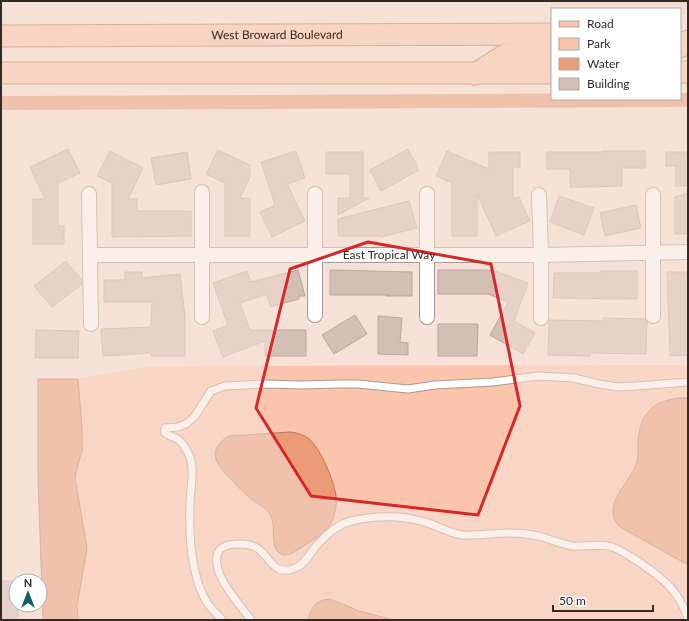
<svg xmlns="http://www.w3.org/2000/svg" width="689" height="621" viewBox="0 0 689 621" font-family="Lato,sans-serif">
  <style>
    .built { fill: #f0d4c7 }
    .green { fill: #fbc5ad }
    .water { fill: #eb9c77; stroke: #b47a5f }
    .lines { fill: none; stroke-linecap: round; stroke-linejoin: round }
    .canal { stroke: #eb9c77; stroke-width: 14 }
    .building { fill: #d3bfb6; stroke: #bba79f }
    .lane-casing { stroke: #ab9890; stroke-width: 9 }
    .street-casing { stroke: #ab9890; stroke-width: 16 }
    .primary-casing { stroke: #b37355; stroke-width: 23 }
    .lane { stroke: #fff; stroke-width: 7 }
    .street { stroke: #fff; stroke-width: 14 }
    .primary { stroke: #fbc3a9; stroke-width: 21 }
    .marked { fill: none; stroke: #d62828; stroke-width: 3; stroke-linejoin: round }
    .labels { text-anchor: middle; stroke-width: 4; stroke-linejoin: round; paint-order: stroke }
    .street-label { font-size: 12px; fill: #322a26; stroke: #fff }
  </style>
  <rect width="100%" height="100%" fill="#f5e1d7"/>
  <path class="built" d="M 551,1 L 688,1 L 688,15 L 680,15 L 680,9 L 552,9 L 552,16 Z"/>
  <path class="green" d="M 688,365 L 688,620 L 78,620 L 77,606 L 87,548 L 75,478 L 77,468 L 82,451 L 82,428 L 78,379 L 154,366 Z"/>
  <path class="water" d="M 38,379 L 78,379 L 82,428 L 82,451 L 77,468 L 75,478 L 87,548 L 77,606 L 78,620 L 43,620 L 38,479 Z
    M 680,398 L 688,398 L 688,565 L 620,527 C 600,508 628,484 635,467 C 639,459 638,450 638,442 C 640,414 652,401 680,398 Z
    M 290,432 C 297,433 303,434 309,439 C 321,449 334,481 336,496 C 337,505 335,515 331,523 C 325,534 311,541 301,548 C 295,552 286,558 279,553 C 270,546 276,526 271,516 C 266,507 258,504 250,498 C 242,492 234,482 227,475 C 212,460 210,447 229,436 Z
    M 329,599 L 343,604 L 359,611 L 394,620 L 308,620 C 312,606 315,601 329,599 Z"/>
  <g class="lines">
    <path class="canal" d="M 1,103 L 688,100"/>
  </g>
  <path class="building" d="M 68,149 L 80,173 L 58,183 L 58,226 L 64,226 L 64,244 L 33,244 L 33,199 L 45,199 L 30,167 Z
    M 408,149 L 419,170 L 381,191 L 370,170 Z
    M 218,150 L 250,165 L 250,177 L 240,198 L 250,198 L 250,236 L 225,236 L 225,183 L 206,174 Z
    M 110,151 L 143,168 L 128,199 L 137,199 L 137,211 L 191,211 L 191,236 L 112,237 L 112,183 L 97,176 Z
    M 296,151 L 305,178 L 287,184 L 305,221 L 272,237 L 260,212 L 275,205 L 261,162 Z
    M 447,151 L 489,169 L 489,152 L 520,152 L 520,167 L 513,167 L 513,199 L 519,197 L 530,221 L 496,236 L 477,194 L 477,236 L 452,236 L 452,183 L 436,176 Z
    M 602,151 L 645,151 L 645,168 L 622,168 L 622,186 L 585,187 L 570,187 L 570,169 L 547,169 L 547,152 L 602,152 Z
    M 187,152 L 191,179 L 156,185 L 151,158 Z
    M 326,152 L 363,152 L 363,198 L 369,198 L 338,215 L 338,198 L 350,198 L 350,174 L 326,174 Z
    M 666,152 L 688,152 L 688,186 L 676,186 L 676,166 L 666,166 Z
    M 688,193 L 688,234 L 675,234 L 675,197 Z
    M 559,196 L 594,208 L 584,235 L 550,222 Z
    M 409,201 L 417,228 L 381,237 L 381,236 L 338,236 L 338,219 Z
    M 636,205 L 641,228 L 605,236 L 600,213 Z
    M 66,261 L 82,280 L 82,284 L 52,307 L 34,286 Z
    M 298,270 L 305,296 L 299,296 L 299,299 L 270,307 L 267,294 L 240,303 L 250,330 L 306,330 L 306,356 L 265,356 L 265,341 L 223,357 L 213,331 L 228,325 L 213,283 L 247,271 L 251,282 Z
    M 330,270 L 412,272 L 412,296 L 386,296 L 389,295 L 330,295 Z
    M 438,270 L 492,270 L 528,283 L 514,321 L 535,333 L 523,354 L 490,335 L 508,302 L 488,294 L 438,294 Z
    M 600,271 L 637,271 L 637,299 L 553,298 L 554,273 L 600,273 Z
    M 125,272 L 142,272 L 142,278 L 180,274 L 185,316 L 185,356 L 151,356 L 151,353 L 103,356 L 101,329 L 151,327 L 152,302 L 104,302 L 104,280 L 125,280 Z
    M 667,272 L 688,272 L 688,355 L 670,356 Z
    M 355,315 L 367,334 L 334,354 L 322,335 Z
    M 378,316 L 402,318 L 400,342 L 408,343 L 408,355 L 378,354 Z
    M 604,318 L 645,319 L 647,321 L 646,354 L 590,353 L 590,356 L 548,355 L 549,320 L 604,321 Z
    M 438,324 L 478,324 L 477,356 L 438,356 Z
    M 36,330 L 79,331 L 78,358 L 35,358 Z
    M 1,581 L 16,581 L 16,605 L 18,605 L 18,620 L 1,620 Z"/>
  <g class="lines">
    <defs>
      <path id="lane" d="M 222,620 C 218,615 212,610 208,604 C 191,578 189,533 190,503 C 191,480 198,462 181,442 C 177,437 170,437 165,433 L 165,428 L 178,427 L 186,424 L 195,416 L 211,391 L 225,386 L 265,384 L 301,385 L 339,384 L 358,384 L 408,389 L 435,385 L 493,382 L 538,376 L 574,378 L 599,384 L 618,387 L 636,386 L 688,382
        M 251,620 C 240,604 210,574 218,553 C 222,541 249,543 257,548 C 271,557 273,577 295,568 C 306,564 310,552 318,544 C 326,535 339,524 351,521 C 374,516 398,515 421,521 C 435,524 448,533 462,535 C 478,536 493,533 509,533 C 520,533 531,534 542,537 C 552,540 562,544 572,546 C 585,547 599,543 612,547 C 621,550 631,557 639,562 C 663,579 679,590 688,619"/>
      <g id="street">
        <path d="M 202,192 L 202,317"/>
        <path d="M 89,194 L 91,324"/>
        <path d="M 315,194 L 315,315"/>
        <path d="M 427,194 L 427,317"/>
        <path d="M 539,195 L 541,255 L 541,318"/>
        <path d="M 653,195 L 653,316"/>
        <path id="s1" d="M 90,255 L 541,255 L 688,252"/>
      </g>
      <g id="primary">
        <path id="s2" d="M 1,36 L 552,34"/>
        <path d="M 680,47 L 688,41"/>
        <path d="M 680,72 L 688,72"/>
        <path d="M 1,73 L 552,73"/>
        <path d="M 475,74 L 505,55 L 552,54"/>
      </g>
    </defs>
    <use href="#lane" class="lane-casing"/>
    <use href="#street" class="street-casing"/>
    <use href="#primary" class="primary-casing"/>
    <use href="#lane" class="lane"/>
    <use href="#street" class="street"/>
    <use href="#primary" class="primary"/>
  </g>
  <path d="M0 0H689V621H0ZM 368,242 L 491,264 L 520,406 L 478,515 L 311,496 L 256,408 L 290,269 Z" fill="#f5e1d7" fill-opacity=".55" fill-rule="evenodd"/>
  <path class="marked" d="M 368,242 L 491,264 L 520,406 L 478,515 L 311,496 L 256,408 L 290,269 Z"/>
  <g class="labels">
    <g class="street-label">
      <text dy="4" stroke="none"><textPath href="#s2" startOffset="276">West Broward Boulevard</textPath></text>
      <text dy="4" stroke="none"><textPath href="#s1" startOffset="299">East Tropical Way</textPath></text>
    </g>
  </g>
  <rect width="689" height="621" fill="none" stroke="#322a26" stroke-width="4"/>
  <rect x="551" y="8" width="130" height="92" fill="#ffffff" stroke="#adaaa8"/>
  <rect x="559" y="21" width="20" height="6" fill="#fbc3a9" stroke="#adaaa8"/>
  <text x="587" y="28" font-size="12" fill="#322a26">Road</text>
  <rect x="559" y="38" width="20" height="12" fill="#fbc5ad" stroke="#adaaa8"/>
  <text x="587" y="48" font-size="12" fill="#322a26">Park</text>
  <rect x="559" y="58" width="20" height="12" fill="#eb9c77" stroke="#adaaa8"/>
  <text x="587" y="68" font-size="12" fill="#322a26">Water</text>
  <rect x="559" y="78" width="20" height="12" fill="#d3bfb6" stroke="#adaaa8"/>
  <text x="587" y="88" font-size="12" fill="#322a26">Building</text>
  <g transform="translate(28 593)"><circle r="19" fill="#ffffff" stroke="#adaaa8"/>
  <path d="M0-3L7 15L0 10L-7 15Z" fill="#116262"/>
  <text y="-6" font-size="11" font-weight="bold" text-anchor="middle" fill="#322a26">N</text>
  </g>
  <path d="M553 605v6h100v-6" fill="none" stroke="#322a26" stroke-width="2"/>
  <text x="559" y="605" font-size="12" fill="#322a26" stroke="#ffffff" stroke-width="3" paint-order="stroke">50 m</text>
</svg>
